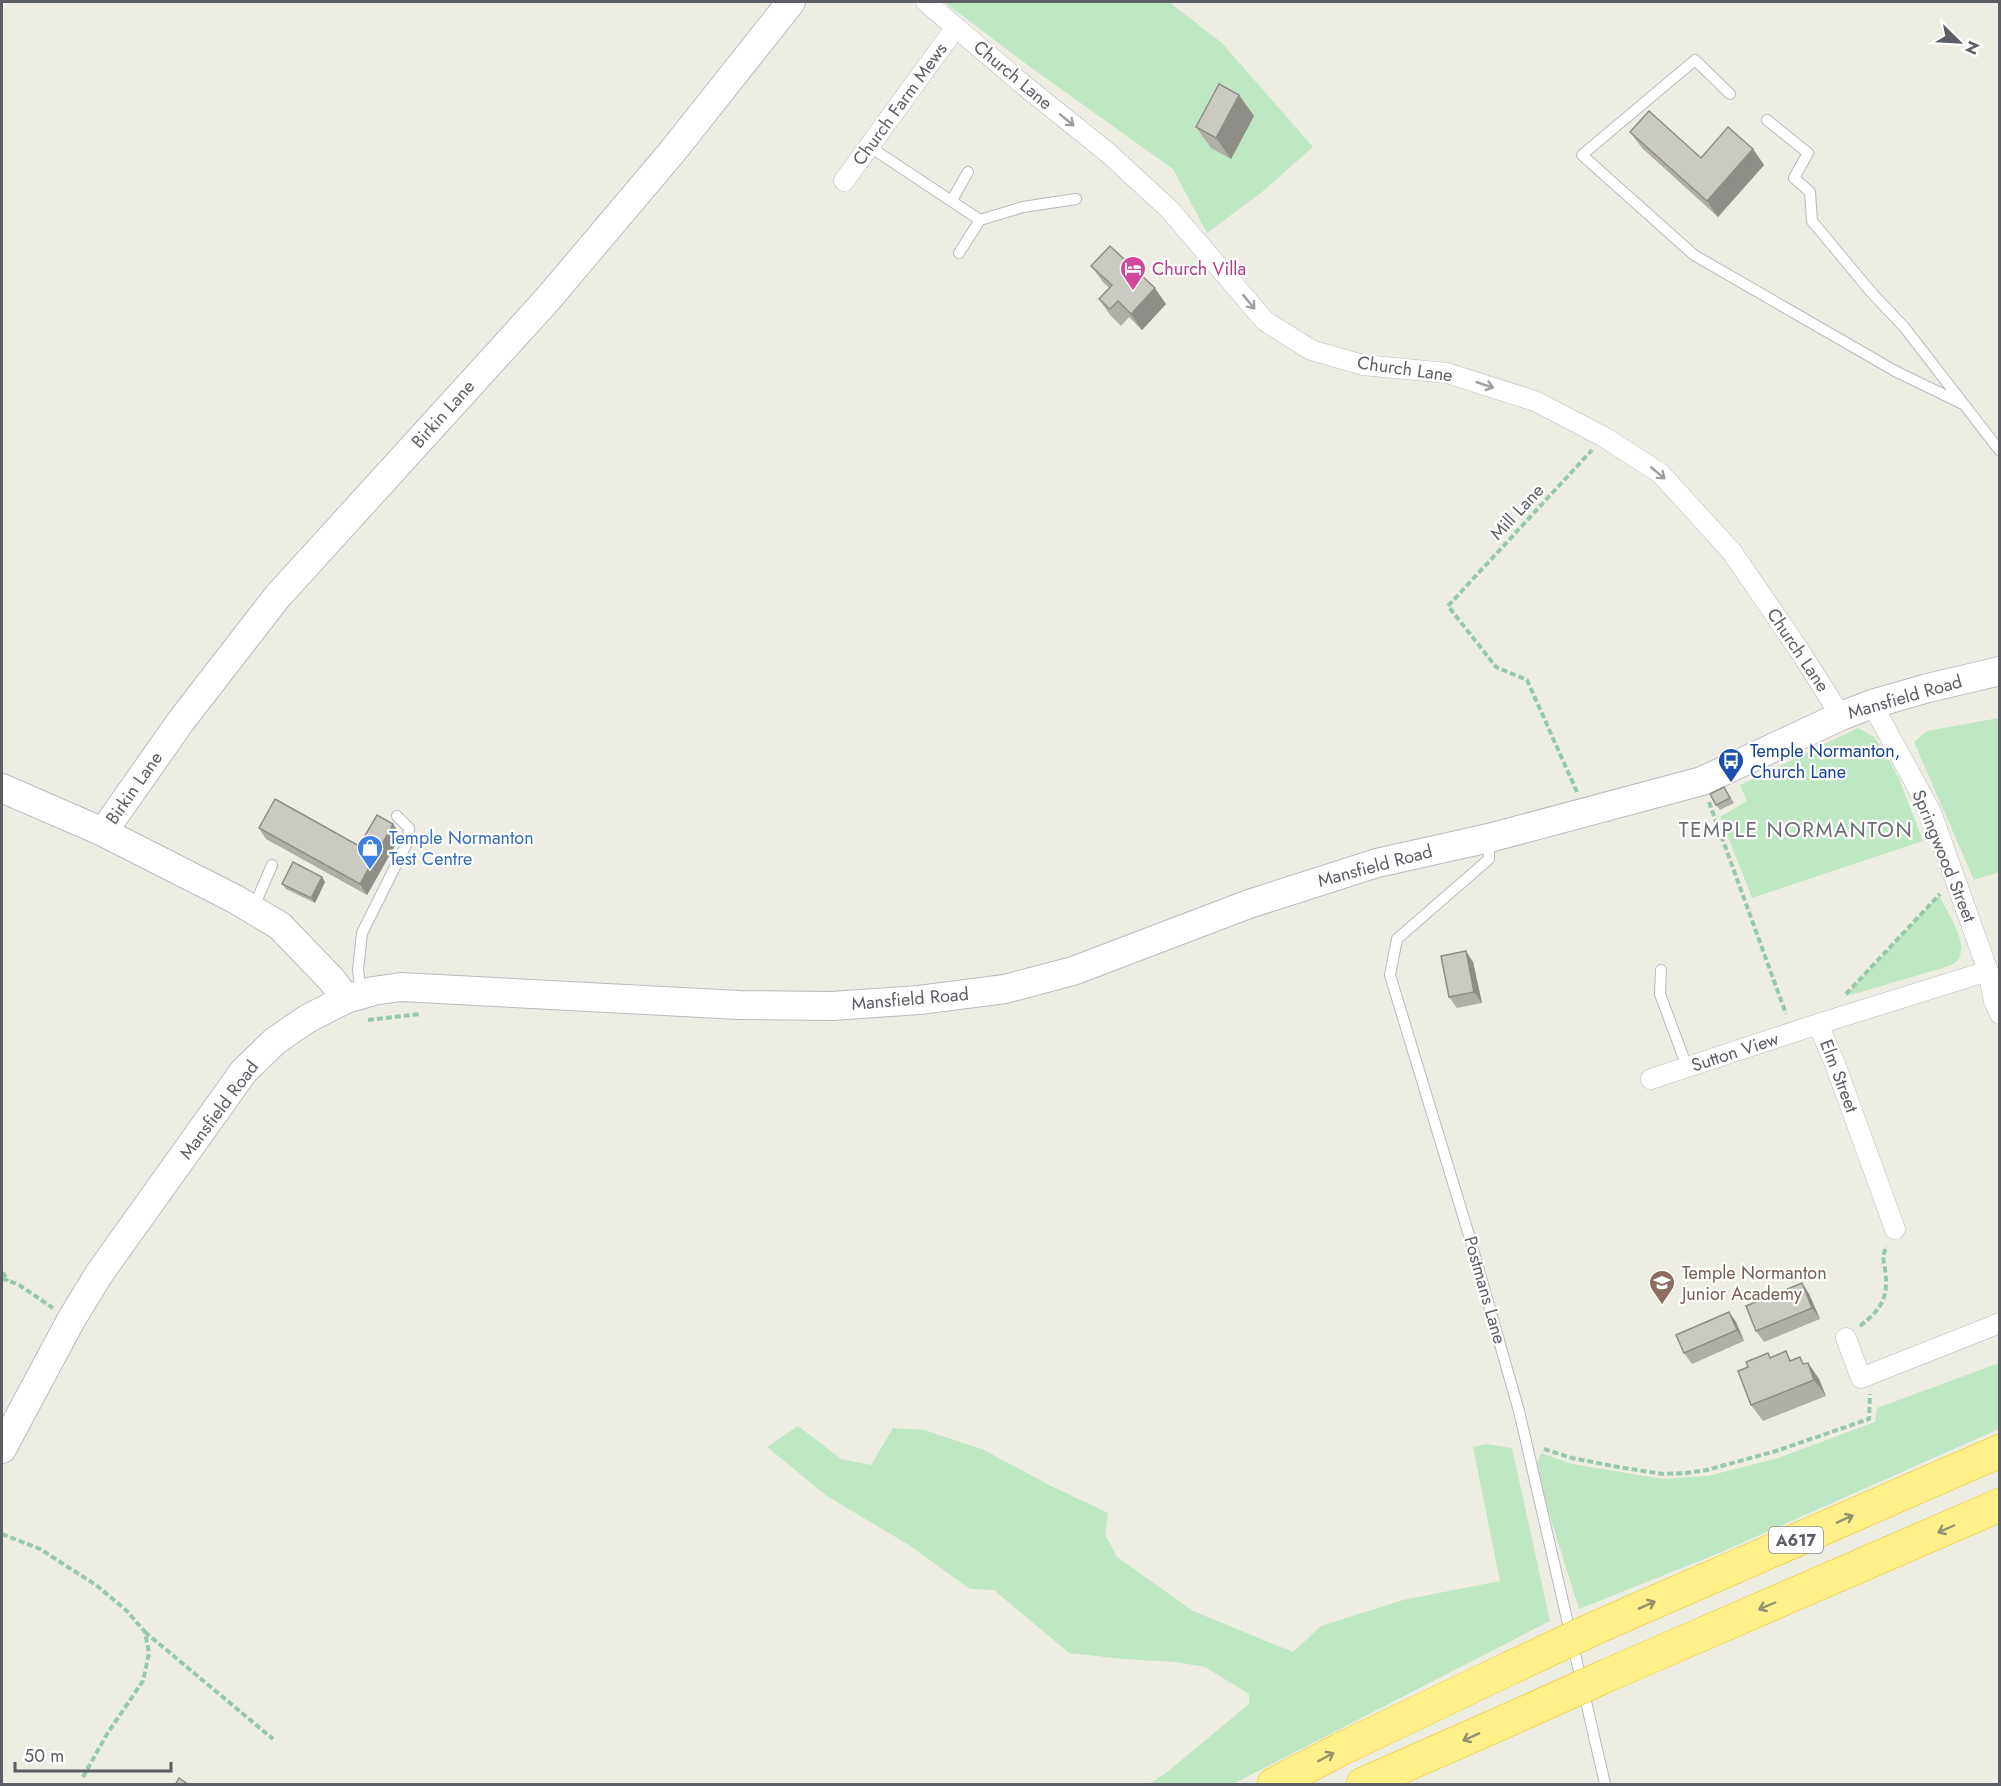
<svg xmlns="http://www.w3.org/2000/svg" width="2001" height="1786" viewBox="0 0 2001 1786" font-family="Jost,sans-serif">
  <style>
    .green { fill: #bee7c3 }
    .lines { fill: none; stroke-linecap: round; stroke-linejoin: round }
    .lane-casing { stroke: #b8babf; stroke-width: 12 }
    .street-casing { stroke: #b8babf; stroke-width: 21 }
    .secondary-casing { stroke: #b8bbc2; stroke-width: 30 }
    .highway-casing { stroke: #f1c300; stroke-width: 34 }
    .path { stroke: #97c8ab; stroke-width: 4; stroke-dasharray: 6 3; stroke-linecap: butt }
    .lane { stroke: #fff; stroke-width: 10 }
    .street { stroke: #fff; stroke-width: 20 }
    .secondary { stroke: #fff; stroke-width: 28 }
    .highway { stroke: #fff089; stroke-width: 33 }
    .highway-bridge-casing { stroke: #f1c300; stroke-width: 34; stroke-linecap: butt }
    .highway-bridge { stroke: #fff089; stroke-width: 33 }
    .wall { fill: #afaea7 }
    .shaded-wall { fill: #8e8d88 }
    .building { fill: #cbcac2; stroke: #8e8d88; stroke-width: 1.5 }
    .oneway { stroke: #9d9ea2 }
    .oneway2 { stroke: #949171 }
    .labels { text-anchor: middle; stroke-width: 4.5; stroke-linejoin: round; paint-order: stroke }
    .shield { fill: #fff; stroke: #8c8e92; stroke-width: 1.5 }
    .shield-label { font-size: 16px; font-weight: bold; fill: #5b5e64 }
    .street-label { font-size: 18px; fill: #5b5e64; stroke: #fff }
    .hotel-label { font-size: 18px; fill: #b23c85; stroke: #fff; text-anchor: start }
    .transit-label { font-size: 18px; fill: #164399; stroke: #fff; text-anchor: start }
    .shop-label { font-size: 18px; fill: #366cbe; stroke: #fff; text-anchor: start }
    .education-label { font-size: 18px; fill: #785e54; stroke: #fff; text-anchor: start }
    .quarter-label { font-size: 21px; letter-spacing: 1.5px; fill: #6c7076; stroke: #fff }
  </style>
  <rect width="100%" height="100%" fill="#eeede3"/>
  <path class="green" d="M 944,2 L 1169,2 L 1222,43 L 1313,147 L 1262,192 L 1207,233 L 1173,169 L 1029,66 Z
    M 1999,718 L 1999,872 L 1974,880 L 1914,742 L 1927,731 Z
    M 1858,728 L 1874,737 L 1883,749 L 1899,779 L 1923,841 L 1752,898 L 1720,817 L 1747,801 L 1740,785 Z
    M 1939,895 C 1946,911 1971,944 1957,961 C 1955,963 1952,964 1949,966 L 1844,997 Z
    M 1999,1363 L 1999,1429 L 1717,1554 L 1579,1609 L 1535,1469 L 1541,1453 L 1572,1464 L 1663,1479 L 1708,1476 L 1778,1458 L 1875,1422 L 1877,1408 Z
    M 798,1426 L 841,1459 L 871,1465 L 893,1428 L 924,1430 L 984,1450 L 1049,1485 L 1108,1513 L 1105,1534 L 1117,1557 L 1193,1611 L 1293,1652 L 1321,1626 L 1403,1600 L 1500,1581 L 1473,1447 L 1486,1444 L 1512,1448 L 1550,1621 L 1233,1784 L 1149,1784 L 1166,1773 L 1249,1704 L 1249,1694 L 1205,1667 L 1175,1662 L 1124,1659 L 1069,1653 L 994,1590 L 970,1589 L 909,1545 L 827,1496 L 767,1447 Z"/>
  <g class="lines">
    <defs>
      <path id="lane" d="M 1730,94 L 1695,60 L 1582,155 L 1694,255 L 1895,371 L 1963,404
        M 1767,120 L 1808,153 L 1794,178 L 1810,192 L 1812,221 L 1871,292 L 1904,327 L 2000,451
        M 870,147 L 980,220 L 959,253
        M 952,200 L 968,172
        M 980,220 L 1023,207 L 1076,199
        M 1489,838 L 1489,859 L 1397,939 L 1390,975 L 1468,1232 L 1519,1411 L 1605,1784
        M 253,909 L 272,865
        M 1661,970 L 1660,994 L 1687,1067
        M 361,994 L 358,970 L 362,933 L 408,841 L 409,828 L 397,816"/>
      <path id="street" d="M 926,2 L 1026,87 L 1107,152 L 1169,209 L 1265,321 L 1311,350 L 1363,365 L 1447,373 L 1535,401 L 1604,437 L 1660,473 L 1732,552 L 1799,650 L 1841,716
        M 844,181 L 956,27
        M 1872,704 L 1931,812 L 1988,971 L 1994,1001 L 2000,1014
        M 1818,1024 L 1835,1064 L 1895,1229
        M 1651,1079 L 1818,1024 L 1988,971
        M 1846,1338 L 1861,1378 L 2000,1323"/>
      <path id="secondary" d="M 2,788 L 103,832 L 235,899 L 280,926 L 331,979 L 346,999
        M 103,832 L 181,721 L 277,597 L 547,300 L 672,152 L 791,2
        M 2,1449 L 71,1320 L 99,1274 L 244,1071 L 275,1041 L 307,1019 L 346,999 L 373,991 L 401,987 L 739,1005 L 832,1006 L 919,1000 L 1005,989 L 1073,971 L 1249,904 L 1377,863 L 1489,838 L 1702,781 L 1841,716 L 1872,704 L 1928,688 L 2000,671"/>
      <path id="highway" d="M 1593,1629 L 2000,1451
        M 1608,1675 L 2000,1505
        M 1274,1784 L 1341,1749 L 1510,1668
        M 1363,1784 L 1524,1713"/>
    </defs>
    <use href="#lane" class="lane-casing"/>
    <use href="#street" class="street-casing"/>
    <use href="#secondary" class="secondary-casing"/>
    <use href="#highway" class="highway-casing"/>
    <path class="path" d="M 1577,792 L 1527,680 L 1496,667 L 1448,606 L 1592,450
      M 1709,802 L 1786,1014
      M 1846,994 L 1940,894
      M 368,1020 L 420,1014
      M 2,1273 L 4,1274 L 8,1281
      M 2,1278 L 19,1285 L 53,1308
      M 1860,1326 C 1882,1309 1889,1297 1885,1269 C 1883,1259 1882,1255 1887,1246
      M 1544,1449 L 1572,1458 L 1618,1467 L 1663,1474 L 1686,1473 L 1707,1470 L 1776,1451 L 1869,1419 L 1870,1394
      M 2,1534 L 40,1549 L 96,1585 L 126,1610 L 145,1632 L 149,1653 L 143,1681 L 107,1734 L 83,1777
      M 145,1632 L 273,1739"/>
    <use href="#lane" class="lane"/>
    <use href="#street" class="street"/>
    <use href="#secondary" class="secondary"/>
    <use href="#highway" class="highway"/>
    <defs>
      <path id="highway-bridge" d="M 1510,1668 L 1593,1629
        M 1524,1713 L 1608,1675"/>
    </defs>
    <use href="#highway-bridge" class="highway-bridge-casing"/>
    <use href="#highway-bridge" class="highway-bridge"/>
  </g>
  <path class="wall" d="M 1239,95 L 1254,116 L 1231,159 L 1211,148 L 1196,127 Z
    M 1630,132 L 1701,158 L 1753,149 L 1764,165 L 1718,217 L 1642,148 Z
    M 1091,266 L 1166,304 L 1142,330 L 1129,317 L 1121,326 L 1110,315 L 1099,299 L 1109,288 L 1103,282 Z
    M 1724,787 L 1734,803 L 1720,810 L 1716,805 Z
    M 259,828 L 359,846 L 401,835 L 367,895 L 266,839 Z
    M 322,877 L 325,882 L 315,903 L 286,889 L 282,884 Z
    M 1473,962 L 1482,1003 L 1457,1008 L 1449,997 Z
    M 1802,1283 L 1809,1294 L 1820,1319 L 1764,1342 L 1756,1331 Z
    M 1729,1312 L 1736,1322 L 1744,1341 L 1692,1364 L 1684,1353 Z
    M 1771,1357 L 1792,1360 L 1804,1364 L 1808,1363 L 1819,1379 L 1826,1396 L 1763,1421 L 1751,1405 Z"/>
  <path class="shaded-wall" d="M 1239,95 L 1254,116 L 1231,159 L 1216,138 Z
    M 1753,149 L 1764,165 L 1718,217 L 1707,201 Z
    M 1155,288 L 1166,304 L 1142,330 L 1131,314 Z
    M 393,824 L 401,835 L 367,895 L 360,884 Z
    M 322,877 L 325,882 L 315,903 L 311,898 Z
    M 1466,951 L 1473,962 L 1482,1003 L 1474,992 Z
    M 1802,1283 L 1809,1294 L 1820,1319 L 1812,1308 Z
    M 1729,1312 L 1736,1322 L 1744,1341 L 1737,1330 Z
    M 1808,1363 L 1819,1379 L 1826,1396 L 1814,1380 Z"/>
  <path class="building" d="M 1219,84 L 1239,95 L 1216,138 L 1196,127 Z
    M 1649,111 L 1701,158 L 1728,127 L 1753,149 L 1707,201 L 1630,132 Z
    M 1110,246 L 1155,288 L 1131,314 L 1118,301 L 1110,309 L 1099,299 L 1112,285 L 1091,266 Z
    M 1724,787 L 1730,798 L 1716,805 L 1710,794 Z
    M 275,799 L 359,846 L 377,815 L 393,824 L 360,884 L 259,828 Z
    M 293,862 L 322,877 L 311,898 L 282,884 Z
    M 1466,951 L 1474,992 L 1449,997 L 1441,956 Z
    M 1802,1283 L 1812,1308 L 1756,1331 L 1746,1306 Z
    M 1729,1312 L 1737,1330 L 1684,1353 L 1676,1335 Z
    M 1786,1351 L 1790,1361 L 1800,1357 L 1803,1364 L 1808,1363 L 1814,1380 L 1751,1405 L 1738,1371 L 1748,1367 L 1746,1362 L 1768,1353 L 1770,1358 Z
    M 179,1778 L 189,1785 L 175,1785 Z"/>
  <defs><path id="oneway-shaft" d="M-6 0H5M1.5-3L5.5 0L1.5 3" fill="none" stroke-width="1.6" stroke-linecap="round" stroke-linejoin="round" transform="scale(1.5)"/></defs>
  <g class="oneway">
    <use href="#oneway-shaft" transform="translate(1067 120) rotate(39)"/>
    <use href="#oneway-shaft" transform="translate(1249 302) rotate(50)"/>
    <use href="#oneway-shaft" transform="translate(1485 385) rotate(18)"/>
    <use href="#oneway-shaft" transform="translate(1658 473) rotate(40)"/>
  </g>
  <g class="oneway2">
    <use href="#oneway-shaft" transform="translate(1845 1519) rotate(-24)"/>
    <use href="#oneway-shaft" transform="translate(1946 1529) rotate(157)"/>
    <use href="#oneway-shaft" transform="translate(1647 1605) rotate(-24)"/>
    <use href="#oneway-shaft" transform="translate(1767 1606) rotate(157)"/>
    <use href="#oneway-shaft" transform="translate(1471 1737) rotate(156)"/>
    <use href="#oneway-shaft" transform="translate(1326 1757) rotate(-28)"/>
  </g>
  <defs>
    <symbol id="hotel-pin" viewBox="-11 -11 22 30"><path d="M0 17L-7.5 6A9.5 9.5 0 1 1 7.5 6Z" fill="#d1479c" stroke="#fff"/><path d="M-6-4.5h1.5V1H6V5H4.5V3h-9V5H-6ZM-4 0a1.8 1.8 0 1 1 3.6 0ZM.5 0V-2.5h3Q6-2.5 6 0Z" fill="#fff"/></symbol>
    <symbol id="bus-pin" viewBox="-11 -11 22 30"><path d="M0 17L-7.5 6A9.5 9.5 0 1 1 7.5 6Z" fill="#1a4fb4" stroke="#fff"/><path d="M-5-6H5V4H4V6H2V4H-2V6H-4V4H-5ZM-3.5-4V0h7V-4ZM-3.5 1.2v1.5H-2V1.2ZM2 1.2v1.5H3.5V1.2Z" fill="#fff"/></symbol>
    <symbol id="shop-pin" viewBox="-11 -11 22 30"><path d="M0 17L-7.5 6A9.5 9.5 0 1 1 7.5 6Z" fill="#3f7fe0" stroke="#fff"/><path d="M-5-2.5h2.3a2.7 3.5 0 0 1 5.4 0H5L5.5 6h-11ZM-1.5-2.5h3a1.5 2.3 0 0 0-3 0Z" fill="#fff"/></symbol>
    <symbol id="school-pin" viewBox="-11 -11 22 30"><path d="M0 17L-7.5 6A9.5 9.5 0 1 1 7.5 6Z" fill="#8d6e63" stroke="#fff"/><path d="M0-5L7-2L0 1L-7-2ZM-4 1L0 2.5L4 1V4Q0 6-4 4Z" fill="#fff"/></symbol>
  </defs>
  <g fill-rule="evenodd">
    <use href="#hotel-pin" x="1118" y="254" width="30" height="40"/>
    <use href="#bus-pin" x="1716" y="746" width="30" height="40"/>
    <use href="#shop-pin" x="355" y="833" width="30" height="40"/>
    <use href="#school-pin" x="1647" y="1268" width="30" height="40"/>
  </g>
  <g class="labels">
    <rect class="shield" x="1769" y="1527" width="54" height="26" rx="4.5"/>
    <g class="shield-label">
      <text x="1796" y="1546">A617</text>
    </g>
    <g class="street-label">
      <text transform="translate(1013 75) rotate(40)" y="6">Church Lane</text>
      <text transform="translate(900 104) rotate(-54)" y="6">Church Farm Mews</text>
      <text transform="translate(1405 369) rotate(8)" y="6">Church Lane</text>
      <text transform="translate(443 414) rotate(-48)" y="6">Birkin Lane</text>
      <text transform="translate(1517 512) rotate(-47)" y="6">Mill Lane</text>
      <text transform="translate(1798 650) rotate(56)" y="6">Church Lane</text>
      <text transform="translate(1905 697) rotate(-16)" y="6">Mansfield Road</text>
      <text transform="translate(134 788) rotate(-55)" y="6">Birkin Lane</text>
      <text transform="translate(1944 856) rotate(68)" y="6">Springwood Street</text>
      <text transform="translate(1375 866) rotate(-15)" y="6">Mansfield Road</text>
      <text transform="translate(910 999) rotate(-5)" y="6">Mansfield Road</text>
      <text transform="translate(1735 1052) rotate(-18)" y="6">Sutton View</text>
      <text transform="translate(1839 1076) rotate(69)" y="6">Elm Street</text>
      <text transform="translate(219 1110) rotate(-53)" y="6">Mansfield Road</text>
      <text transform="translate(1485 1290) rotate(74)" y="6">Postmans Lane</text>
    </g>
    <g class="hotel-label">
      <text x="1152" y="275">Church Villa</text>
    </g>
    <g class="transit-label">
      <text x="1750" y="757">Temple Normanton,<tspan x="1750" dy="21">Church Lane</tspan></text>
    </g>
    <g class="shop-label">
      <text x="389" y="844">Temple Normanton<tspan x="389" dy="21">Test Centre</tspan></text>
    </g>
    <g class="education-label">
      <text x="1682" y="1279">Temple Normanton<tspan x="1682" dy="21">Junior Academy</tspan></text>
    </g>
    <g class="quarter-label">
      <text x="1796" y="837">TEMPLE NORMANTON</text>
    </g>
  </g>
  <rect width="2001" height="1786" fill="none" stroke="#5b5e64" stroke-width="6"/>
  <g transform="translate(1959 42) rotate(114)" stroke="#ffffff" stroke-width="4.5" paint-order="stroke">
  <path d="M0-4.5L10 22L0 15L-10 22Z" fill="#5b5e64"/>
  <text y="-9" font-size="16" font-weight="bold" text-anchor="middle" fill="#5b5e64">N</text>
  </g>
  <path d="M15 1762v9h156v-9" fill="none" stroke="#5b5e64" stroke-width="3"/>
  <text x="24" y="1762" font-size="18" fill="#5b5e64" stroke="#ffffff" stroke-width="4.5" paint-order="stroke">50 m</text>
</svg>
